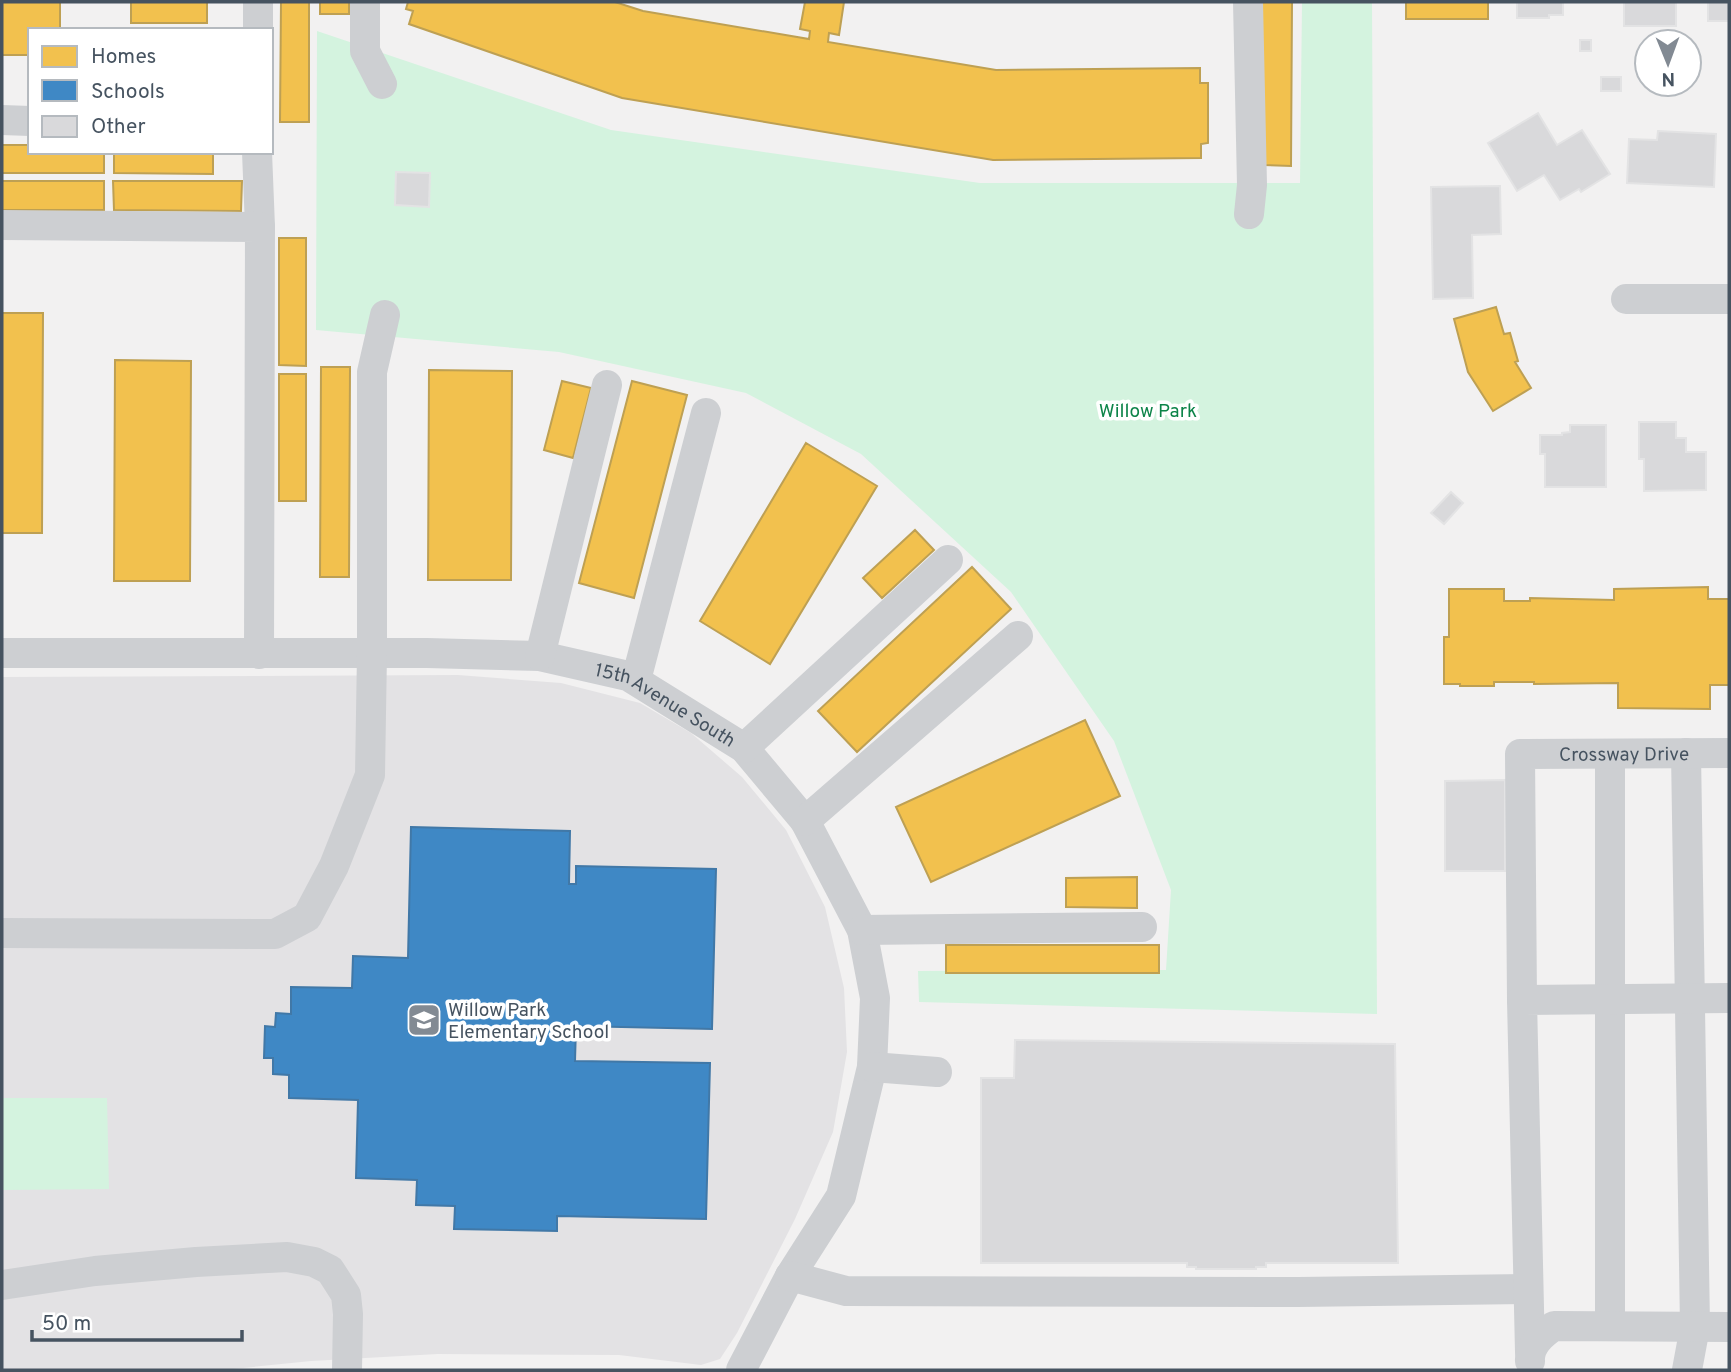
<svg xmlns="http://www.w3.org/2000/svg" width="1731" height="1372" viewBox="0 0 1731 1372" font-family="Overpass,sans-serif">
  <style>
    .education { fill: #e3e2e4 }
    .green { fill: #d4f3df }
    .homes { fill: #f2c14e; stroke: #bea053; stroke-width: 2 }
    .schools { fill: #3f88c5; stroke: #4178a7; stroke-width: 2 }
    .building { fill: #d9d9db; stroke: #e3e3e4; stroke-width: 2 }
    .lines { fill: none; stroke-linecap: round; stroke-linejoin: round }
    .minor { stroke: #cdcfd2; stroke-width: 30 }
    .labels { text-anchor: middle; stroke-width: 7; stroke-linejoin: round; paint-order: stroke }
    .park-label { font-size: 19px; fill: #0d8449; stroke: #fff }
    .street-label { font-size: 19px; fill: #465360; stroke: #fff }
    .poi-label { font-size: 19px; fill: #465360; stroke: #fff; text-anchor: start }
  </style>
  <rect width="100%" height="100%" fill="#f2f1f1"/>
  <path class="education" d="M 458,675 L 561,683 L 640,703 L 691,733 L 742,777 L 786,830 L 825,907 L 844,988 L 847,1052 L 833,1132 L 795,1219 L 737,1333 L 720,1359 L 701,1365 L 619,1355 L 438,1354 L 311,1361 L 223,1370 L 2,1370 L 2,677 Z"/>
  <path class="green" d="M 1302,2 L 1372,2 L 1377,1014 L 919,1002 L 918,971 L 1166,970 L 1171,890 L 1114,741 L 1011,592 L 861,454 L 746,393 L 559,352 L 316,330 L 317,31 L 611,130 L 980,183 L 1300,183 Z
    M 2,1098 L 107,1098 L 109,1189 L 2,1190 Z"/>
  <path class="homes" d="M 2,2 L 60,2 L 60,30 L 30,30 L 30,55 L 2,55 Z
    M 131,2 L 207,2 L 207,23 L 131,23 Z
    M 281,2 L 309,2 L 309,122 L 280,122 Z
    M 320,2 L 349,2 L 349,14 L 320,14 Z
    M 408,2 L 615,2 L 643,11 L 809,39 L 810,31 L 800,29 L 805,2 L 844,2 L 839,35 L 829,33 L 828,42 L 996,70 L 1200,68 L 1200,83 L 1208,83 L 1208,143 L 1201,144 L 1201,158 L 993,160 L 622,98 L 409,24 L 413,11 L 406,9 Z
    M 1262,2 L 1292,2 L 1291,166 L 1262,165 Z
    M 1406,2 L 1488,2 L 1488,19 L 1406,19 Z
    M 2,145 L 30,145 L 30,152 L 104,152 L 104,173 L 2,173 Z
    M 114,152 L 213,152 L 213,174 L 114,173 Z
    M 2,181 L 104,181 L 104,210 L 2,210 Z
    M 113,181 L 242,181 L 241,211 L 114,210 Z
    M 279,238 L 306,238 L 306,366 L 279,365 Z
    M 1496,307 L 1504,334 L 1510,333 L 1518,361 L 1515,362 L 1531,388 L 1493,411 L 1468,372 L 1454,319 Z
    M 2,313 L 43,313 L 42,533 L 2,533 Z
    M 115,360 L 191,361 L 190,581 L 114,581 Z
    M 321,367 L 350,367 L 349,577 L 320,577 Z
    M 429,370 L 512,371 L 511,580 L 428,580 Z
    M 279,374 L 306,374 L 306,501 L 279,501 Z
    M 562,381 L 591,388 L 573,458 L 544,450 Z
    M 632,381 L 687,395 L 634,598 L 579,583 Z
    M 806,443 L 877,486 L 770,664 L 700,621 Z
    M 915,530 L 934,550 L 882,598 L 863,578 Z
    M 972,567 L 1011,609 L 857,752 L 818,711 Z
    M 1708,587 L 1708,599 L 1729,599 L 1729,685 L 1710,685 L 1710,709 L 1618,708 L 1618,683 L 1534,684 L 1534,682 L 1494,682 L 1494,686 L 1460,686 L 1460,684 L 1444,684 L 1444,637 L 1449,637 L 1449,589 L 1504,589 L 1504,601 L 1530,601 L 1530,598 L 1614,600 L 1614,589 Z
    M 1085,720 L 1120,796 L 931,882 L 896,807 Z
    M 1137,877 L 1137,908 L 1066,907 L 1066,878 Z
    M 946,945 L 1159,945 L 1159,973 L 946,973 Z"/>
  <path class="schools" d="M 411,827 L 570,831 L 569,884 L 576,884 L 576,866 L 716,869 L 712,1029 L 576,1026 L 575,1061 L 710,1063 L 706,1219 L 557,1216 L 557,1231 L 454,1229 L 455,1206 L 416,1205 L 417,1180 L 356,1178 L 358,1100 L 289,1098 L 289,1075 L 273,1074 L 273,1058 L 264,1058 L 265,1026 L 275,1027 L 276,1013 L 291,1014 L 291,987 L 352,988 L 353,956 L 408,958 Z"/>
  <path class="building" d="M 1517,2 L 1563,2 L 1563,15 L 1549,15 L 1549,18 L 1517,18 Z
    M 1624,2 L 1676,2 L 1676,26 L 1624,26 Z
    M 1708,2 L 1729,2 L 1729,21 L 1708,21 Z
    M 1580,40 L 1591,40 L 1591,51 L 1580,51 Z
    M 1601,77 L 1621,77 L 1621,91 L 1601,91 Z
    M 1538,113 L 1557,145 L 1582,130 L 1610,174 L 1581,192 L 1579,189 L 1560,200 L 1544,175 L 1517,191 L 1488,143 Z
    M 1658,131 L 1716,134 L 1714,187 L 1627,183 L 1629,139 L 1657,140 Z
    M 396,172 L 430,173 L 429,207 L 395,205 Z
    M 1500,186 L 1501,234 L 1472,235 L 1473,298 L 1433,299 L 1431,187 Z
    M 1639,422 L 1676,422 L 1676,438 L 1686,438 L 1686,452 L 1706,452 L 1706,490 L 1644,491 L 1644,459 L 1639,459 Z
    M 1570,425 L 1606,425 L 1606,487 L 1545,487 L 1545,454 L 1540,454 L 1540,435 L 1562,435 L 1562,433 L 1570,432 Z
    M 1451,492 L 1463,503 L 1444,524 L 1431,513 Z
    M 1505,780 L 1505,871 L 1445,871 L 1445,781 Z
    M 1015,1040 L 1395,1044 L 1398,1263 L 1266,1263 L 1266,1267 L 1256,1267 L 1256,1269 L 1196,1269 L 1196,1267 L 1187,1267 L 1187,1263 L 981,1263 L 981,1078 L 1014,1078 Z"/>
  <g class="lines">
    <g class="minor">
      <path d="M 365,2 L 365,51 L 382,84"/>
      <path d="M 1248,2 L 1252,185 L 1249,214"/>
      <path d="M 258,30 L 258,2"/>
      <path d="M 2,120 L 30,121"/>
      <path d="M 257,152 L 260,227"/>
      <path d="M 2,225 L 260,227 L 259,654"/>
      <path d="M 1626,299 L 1729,299"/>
      <path id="s1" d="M 2,653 L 427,653 L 540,656 L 628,676 L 744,748 L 805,821 L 862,930 L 875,998 L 872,1067 L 841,1196 L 790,1276 L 741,1370"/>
      <path d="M 540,656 L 607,385"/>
      <path d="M 636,680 L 706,413"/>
      <path d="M 744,748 L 948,560"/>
      <path d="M 1686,753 L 1695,1327 L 1687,1370"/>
      <path d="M 1610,754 L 1610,1326"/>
      <path d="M 805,821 L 1018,636"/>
      <path d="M 862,930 L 1142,927"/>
      <path d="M 2,933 L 275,934 L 307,917 L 334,866 L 370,775 L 372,653 L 372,372 L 385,315"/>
      <path id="s2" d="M 1522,1000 L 1520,754 L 1729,753"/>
      <path d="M 872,1067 L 937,1072"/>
      <path d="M 790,1276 L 846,1291 L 1298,1292 L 1528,1289"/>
      <path d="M 2,1285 L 95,1271 L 196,1262 L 287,1257 L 314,1262 L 330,1270 L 346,1295 L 348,1314 L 347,1370"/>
      <path d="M 1530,1352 L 1522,1000 L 1729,998"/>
      <path d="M 1530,1361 C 1529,1346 1542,1334 1554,1326 L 1729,1327"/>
    </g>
  </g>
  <defs>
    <symbol id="school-square" viewBox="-11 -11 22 22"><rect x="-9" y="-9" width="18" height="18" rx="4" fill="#828a93" stroke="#fff"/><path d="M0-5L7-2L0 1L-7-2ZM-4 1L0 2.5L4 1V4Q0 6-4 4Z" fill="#fff"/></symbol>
  </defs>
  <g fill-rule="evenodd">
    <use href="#school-square" x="405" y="1001" width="38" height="38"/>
  </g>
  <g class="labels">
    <g class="park-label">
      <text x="1148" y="417">Willow Park</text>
    </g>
    <g class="street-label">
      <text dy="7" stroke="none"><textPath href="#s1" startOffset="674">15th Avenue South</textPath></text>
      <text dy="7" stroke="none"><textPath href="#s2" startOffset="350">Crossway Drive</textPath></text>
    </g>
    <g class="poi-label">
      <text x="448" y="1016">Willow Park<tspan x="448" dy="22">Elementary School</tspan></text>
    </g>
  </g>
  <rect width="1731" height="1372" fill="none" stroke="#465360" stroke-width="7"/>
  <rect x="28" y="28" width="245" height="126" fill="#ffffff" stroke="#b5babf" stroke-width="2"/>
  <rect x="42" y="46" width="35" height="21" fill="#f2c14e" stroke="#b5babf" stroke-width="2"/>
  <text x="91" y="63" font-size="21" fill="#465360">Homes</text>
  <rect x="42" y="80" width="35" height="21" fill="#3f88c5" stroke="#b5babf" stroke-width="2"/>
  <text x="91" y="98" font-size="21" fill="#465360">Schools</text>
  <rect x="42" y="116" width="35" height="21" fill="#d9d9db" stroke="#b5babf" stroke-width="2"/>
  <text x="91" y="133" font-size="21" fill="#465360">Other</text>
  <g transform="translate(1668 63) rotate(179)"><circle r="33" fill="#ffffff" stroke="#b5babf" stroke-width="2"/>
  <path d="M0-5L12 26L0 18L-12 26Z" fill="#828a93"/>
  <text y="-10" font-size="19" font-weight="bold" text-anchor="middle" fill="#465360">N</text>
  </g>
  <path d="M32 1330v10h210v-10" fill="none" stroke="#465360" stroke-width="3.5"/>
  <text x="42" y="1330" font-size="21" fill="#465360" stroke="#ffffff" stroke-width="5" paint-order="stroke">50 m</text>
</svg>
